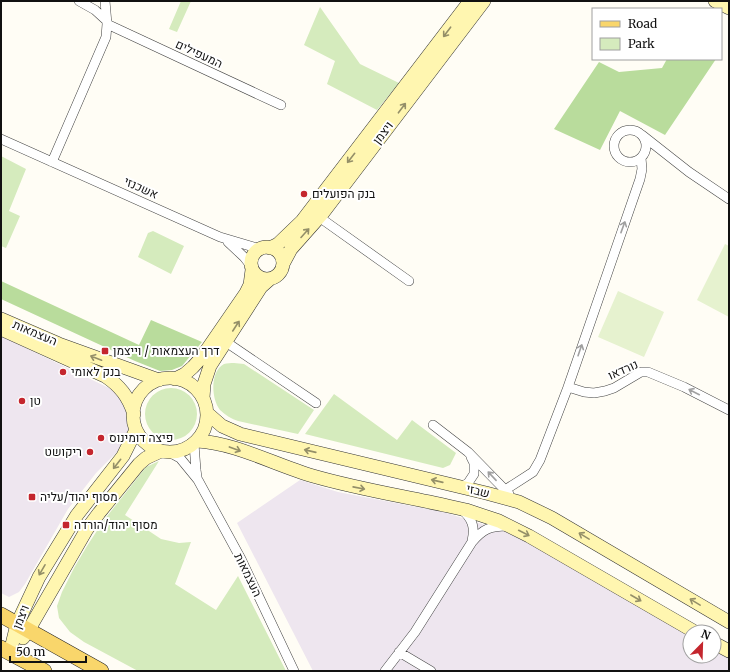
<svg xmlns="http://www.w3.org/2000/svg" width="730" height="672" viewBox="0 0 730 672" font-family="Merriweather,Heebo,serif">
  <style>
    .industrial { fill: #eee6ef }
    .green { fill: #d5ebbd }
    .forest { fill: #b9dc9c }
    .pitch { fill: #e6f2cf }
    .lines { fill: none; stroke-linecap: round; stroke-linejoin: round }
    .street-casing { stroke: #444; stroke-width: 10 }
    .secondary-casing { stroke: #333; stroke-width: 14 }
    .primary-casing { stroke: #222; stroke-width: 16 }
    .street { stroke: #fff; stroke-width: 9 }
    .secondary { stroke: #fff6b0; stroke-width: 13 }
    .primary { stroke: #f9d66b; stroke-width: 15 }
    .oneway { stroke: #948f68 }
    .oneway2 { stroke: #a0a0a0 }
    .poi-dot { fill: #c4262e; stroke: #fff; stroke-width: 1.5 }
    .labels { text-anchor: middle; stroke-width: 4; stroke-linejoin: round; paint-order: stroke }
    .street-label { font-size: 12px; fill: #111; stroke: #fff }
    .poi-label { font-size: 12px; fill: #111; stroke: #fff; text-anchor: start }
  </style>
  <rect width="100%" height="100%" fill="#fffdf5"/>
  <path class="industrial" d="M 1,336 L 111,389 L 119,396 L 130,421 L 131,434 L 124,445 L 96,473 L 68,509 L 25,584 L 19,592 L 9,597 L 1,593 Z
    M 300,480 L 338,492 L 443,512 L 505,531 L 546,548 L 690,632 L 690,656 L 714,656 L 714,646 L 729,655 L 729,671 L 313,671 L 237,523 Z"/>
  <path class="green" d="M 181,1 L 191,1 L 177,32 L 169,29 Z
    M 320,7 L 360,64 L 399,83 L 377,110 L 327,84 L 335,61 L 304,45 Z
    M 1,156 L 26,169 L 9,211 L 20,216 L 6,248 L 1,246 Z
    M 153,231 L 184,246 L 171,274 L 138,257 L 148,233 Z
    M 234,363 L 244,364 L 314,410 L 298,434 L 238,421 C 232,419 225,415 220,410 C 211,399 210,371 224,364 C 227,363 231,363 234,363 Z
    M145 414a26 26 0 1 1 52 0a26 26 0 1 1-52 0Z
    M 334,394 L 397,440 L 412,420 L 456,453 L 450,465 L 443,468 L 305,434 Z
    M 159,461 L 125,515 L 161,539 L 179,543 L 191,542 L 175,584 L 216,610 L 238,576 L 286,671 L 138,671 L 84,642 L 70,632 L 59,618 L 57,606 L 62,592 L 74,568 L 87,546 L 104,520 L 146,467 Z"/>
  <path class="forest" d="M 667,59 L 716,59 L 665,135 L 620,111 L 600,150 L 554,129 L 599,62 L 619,72 L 662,68 Z
    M 1,281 L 139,345 L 151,320 L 202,342 L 182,366 L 172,370 L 160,371 L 135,361 L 1,299 Z"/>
  <path class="pitch" d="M 725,244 L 729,246 L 729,317 L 697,300 Z
    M 618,291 L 664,312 L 644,357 L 598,337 Z"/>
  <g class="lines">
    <defs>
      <path id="street" d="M 79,1 L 95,10 L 107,21
        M 107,24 L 281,105
        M614 146a16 16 0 1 1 32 0a16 16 0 1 1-32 0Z
        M 642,135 L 689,172 L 729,199
        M 1,139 L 220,237 L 260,249
        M 52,162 L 106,37 L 107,24 L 105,1
        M 319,217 L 409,281
        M 228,242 L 244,257 L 251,266
        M 226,342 L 316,403
        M 568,387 L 584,392 L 594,393 L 605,391 L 614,388 L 641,372 L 648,372 L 684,387 L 729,410
        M 433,425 L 468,452 L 509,494
        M 194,444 L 196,470 L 197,477
        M 169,452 L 180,458 L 198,480 L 241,559 L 294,671
        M 461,487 L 468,483 L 474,474 L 474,463 L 471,457
        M 505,490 L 533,472 L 540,460 L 568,387 L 640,179 L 642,169 L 641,158
        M 462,510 C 473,519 475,528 472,541
        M 399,652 L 431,671
        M 385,671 L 415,632 L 472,542 C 483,529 490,526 507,526"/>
      <path id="secondary" d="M 715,1 L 729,8
        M251 263a16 16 0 1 1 32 0a16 16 0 1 1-32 0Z
        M 270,248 L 278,244 L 302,221 L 470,1
        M 283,264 L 291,249 L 322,214 L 484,1
        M 1,319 L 59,344 L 159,380
        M 1,329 L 105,376 C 120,386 128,396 134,414
        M133 415a37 37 0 1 1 74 0a37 37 0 1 1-74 0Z
        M 175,379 L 185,374 L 193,367 L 202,357 L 246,293 L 250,285 L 252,270
        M 203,398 L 204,384 L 210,366 L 261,287 L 270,279
        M 207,413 L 222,426 L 240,434 L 486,493 L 519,502 L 552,518 L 729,622
        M 197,441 C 236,443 275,465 313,476 C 358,489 403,496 448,506 L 466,510 L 499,521 L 529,536 L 695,632
        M 23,638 L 28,631 L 87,529 L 99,513 L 139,464 L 146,458 L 161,451
        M 714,643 L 729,651
        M 10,653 L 17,624 L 39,577 L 77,515 L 123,456 L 136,430"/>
      <path id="primary" d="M 1,615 L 101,671
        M 1,648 L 44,671"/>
    </defs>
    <use href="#street" class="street-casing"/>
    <use href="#secondary" class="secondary-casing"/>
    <use href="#primary" class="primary-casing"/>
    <use href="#street" class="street"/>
    <use href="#secondary" class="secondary"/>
    <use href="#primary" class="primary"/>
  </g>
  <defs><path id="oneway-shaft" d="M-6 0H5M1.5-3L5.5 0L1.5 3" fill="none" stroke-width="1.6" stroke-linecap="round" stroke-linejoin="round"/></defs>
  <g class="oneway">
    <use href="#oneway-shaft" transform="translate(447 32) rotate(127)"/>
    <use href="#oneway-shaft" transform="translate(402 108) rotate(-53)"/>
    <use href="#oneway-shaft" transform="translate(351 158) rotate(128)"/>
    <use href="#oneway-shaft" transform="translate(305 233) rotate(-48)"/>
    <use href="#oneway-shaft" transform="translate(236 326) rotate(-57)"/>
    <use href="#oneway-shaft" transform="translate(96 358) rotate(-159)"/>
    <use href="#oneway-shaft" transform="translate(235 449) rotate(20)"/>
    <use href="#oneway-shaft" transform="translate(310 451) rotate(-167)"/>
    <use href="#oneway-shaft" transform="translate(117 464) rotate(128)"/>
    <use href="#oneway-shaft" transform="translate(437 481) rotate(-167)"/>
    <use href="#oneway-shaft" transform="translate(359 488) rotate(11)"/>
    <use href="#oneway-shaft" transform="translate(524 533) rotate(27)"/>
    <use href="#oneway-shaft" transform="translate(584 536) rotate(-149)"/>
    <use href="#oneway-shaft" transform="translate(42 570) rotate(120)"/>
    <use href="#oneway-shaft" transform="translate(636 598) rotate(30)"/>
    <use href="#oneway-shaft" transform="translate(695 602) rotate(-149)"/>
  </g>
  <g class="oneway2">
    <use href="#oneway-shaft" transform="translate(623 227) rotate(-70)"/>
    <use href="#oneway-shaft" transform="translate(580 350) rotate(-71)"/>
    <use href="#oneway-shaft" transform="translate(694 392) rotate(-153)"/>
    <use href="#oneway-shaft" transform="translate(492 476) rotate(-133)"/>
  </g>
  <g class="poi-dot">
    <circle cx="304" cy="194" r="4"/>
    <rect x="101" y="347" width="8" height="8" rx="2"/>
    <circle cx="63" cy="372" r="4"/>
    <circle cx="22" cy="401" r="4"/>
    <circle cx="101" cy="438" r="4"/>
    <circle cx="90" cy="452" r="4"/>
    <rect x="28" y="493" width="8" height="8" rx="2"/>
    <rect x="62" y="521" width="8" height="8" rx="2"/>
  </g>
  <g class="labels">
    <g class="street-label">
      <text transform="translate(199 54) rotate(25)" y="4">המעפילים</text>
      <text transform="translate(383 133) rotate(-53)" y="4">ויצמן</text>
      <text transform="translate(141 188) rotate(24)" y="4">אשכנזי</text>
      <text transform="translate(35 333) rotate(23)" y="4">העצמאות</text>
      <text transform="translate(623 370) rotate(-24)" y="4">נורדאו</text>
      <text transform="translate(478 491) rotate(14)" y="4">שבזי</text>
      <text transform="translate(248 575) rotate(64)" y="4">העצמאות</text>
      <text transform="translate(21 617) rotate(-69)" y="4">ויצמן</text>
    </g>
    <g class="poi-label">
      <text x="312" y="198">בנק הפועלים</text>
      <text x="113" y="355">דרך העצמאות / וייצמן</text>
      <text x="71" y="376">בנק לאומי</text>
      <text x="30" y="405">טן</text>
      <text x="109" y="442">פיצה דומינוס</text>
      <text x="82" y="456" text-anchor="end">ריקושט</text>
      <text x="40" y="501">מסוף יהוד/עליה</text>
      <text x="74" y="529">מסוף יהוד/הורדה</text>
    </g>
  </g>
  <rect width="730" height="672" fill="none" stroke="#111111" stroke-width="4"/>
  <rect x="592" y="8" width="130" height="52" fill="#ffffff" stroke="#a0a0a0"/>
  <rect x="600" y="21" width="20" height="6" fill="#f9d66b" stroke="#a0a0a0"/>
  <text x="628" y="28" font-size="12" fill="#111111">Road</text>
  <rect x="600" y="38" width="20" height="12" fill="#d5ebbd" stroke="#a0a0a0"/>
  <text x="628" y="48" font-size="12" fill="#111111">Park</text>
  <g transform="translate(702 644) rotate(23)"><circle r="19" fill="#ffffff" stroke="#a0a0a0"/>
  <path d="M0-3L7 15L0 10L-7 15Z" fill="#c4262e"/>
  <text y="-6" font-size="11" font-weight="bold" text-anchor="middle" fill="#111111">N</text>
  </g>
  <path d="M10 656v6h76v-6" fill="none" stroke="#111111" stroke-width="2"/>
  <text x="16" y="656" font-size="12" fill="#111111" stroke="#ffffff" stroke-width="3" paint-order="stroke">50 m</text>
</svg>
